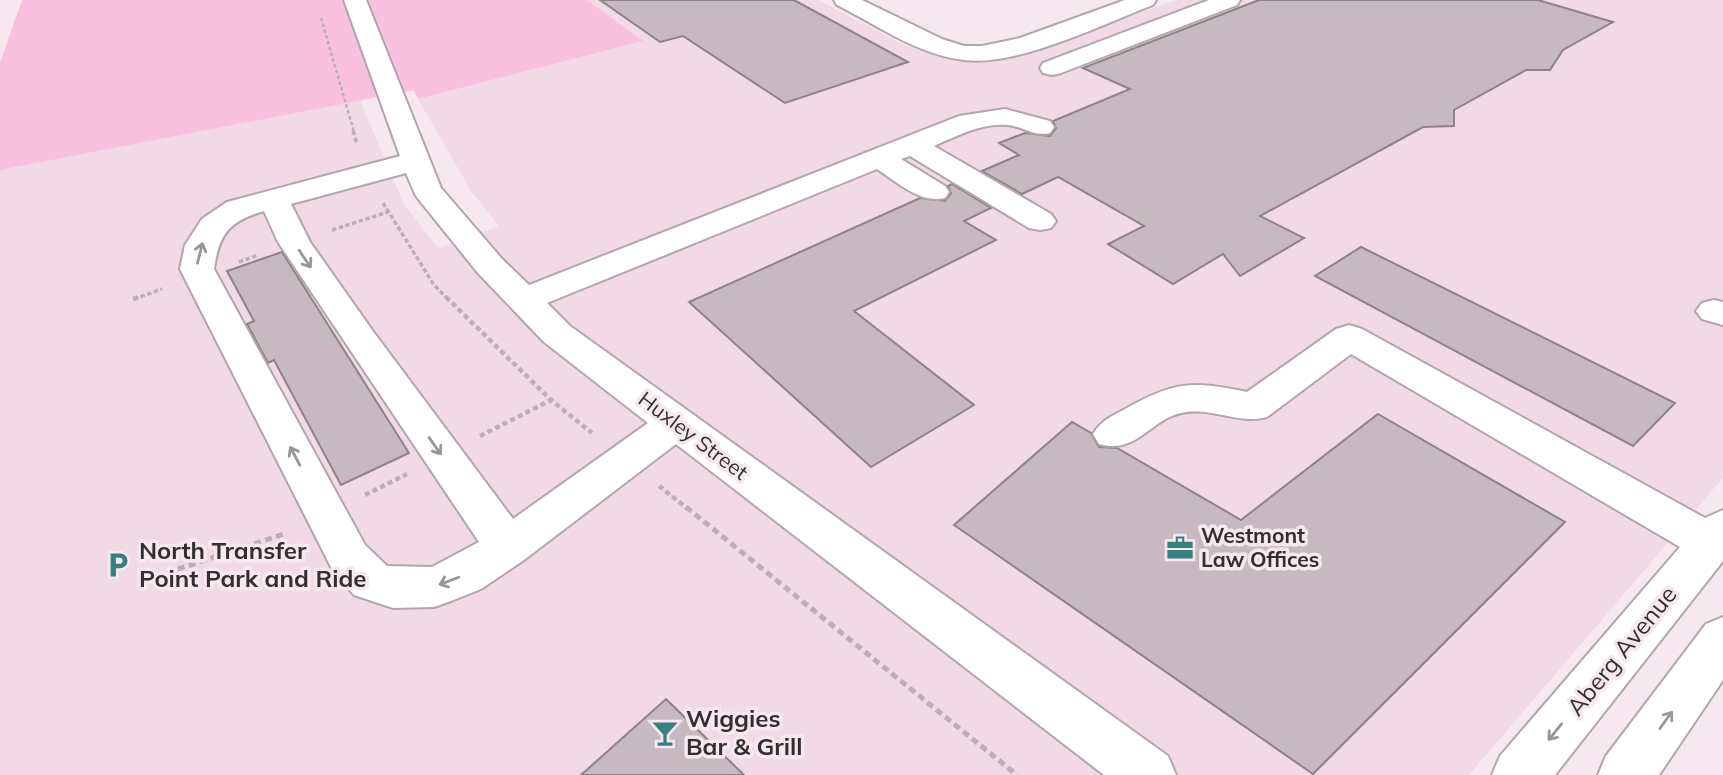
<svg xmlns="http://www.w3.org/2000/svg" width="1723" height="775" viewBox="0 0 1723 775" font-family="Mulish,sans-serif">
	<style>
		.built { fill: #f1dae5 }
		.green { fill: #f9c1dd }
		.building { fill: #c8b9c0; stroke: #8e8187; stroke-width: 2 }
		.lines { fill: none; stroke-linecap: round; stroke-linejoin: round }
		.minor-casing { stroke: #b3a5ac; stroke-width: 4 }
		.path-far3 { stroke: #bbafb4; stroke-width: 2.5; stroke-dasharray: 3.5 2.5; stroke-linecap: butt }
		.path-far2 { stroke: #bbafb4; stroke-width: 3.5; stroke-dasharray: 4.5 2.5; stroke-linecap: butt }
		.path-far1 { stroke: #bbafb4; stroke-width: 4.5; stroke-dasharray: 5 3.5; stroke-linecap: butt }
		.path { stroke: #bbafb4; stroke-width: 5; stroke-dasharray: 7 4.5; stroke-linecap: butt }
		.minor { fill: #fff; fill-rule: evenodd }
		.oneway { stroke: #999698 }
		.labels { text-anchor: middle; stroke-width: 7; stroke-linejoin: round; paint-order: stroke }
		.street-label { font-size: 21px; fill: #332e30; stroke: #f7e8ef }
		.poi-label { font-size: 21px; font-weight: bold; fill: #332e30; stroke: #f7e8ef; text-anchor: start }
		.near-poi-label { font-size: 24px; font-weight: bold; fill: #332e30; stroke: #f7e8ef; text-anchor: start }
		.near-street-label { font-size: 24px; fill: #332e30; stroke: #f7e8ef }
	</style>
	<rect width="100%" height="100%" fill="#f7e8ef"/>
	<polygon class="built" points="587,0 818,0 906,46 945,58 982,61 1014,57 1177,0 1723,0 1723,478 1469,775 0,775 0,170 360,100 404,204 438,248 499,226 471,191 418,99 642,41"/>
	<polygon class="green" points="22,0 587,0 643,41 418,99 414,90 0,170 0,63"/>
	<g class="building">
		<polygon points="600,0 794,0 908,62 785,103 683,36 660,42"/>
		<polygon points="1259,0 1538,0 1613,22 1563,50 1550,70 1526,70 1454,110 1454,126 1423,127 1260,216 1304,238 1240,276 1223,254 1173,284 1108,244 1144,226 1058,177 1022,194 982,171 1019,155 999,143 1025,133 1050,136 1056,128 1053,121 1130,89 1083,68"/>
		<polygon points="952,184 991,208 964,221 996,240 854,311 974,405 871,467 689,302 920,198 945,201 951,193 948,186"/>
		<polygon points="1361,247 1675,403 1633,446 1315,276"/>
		<polygon points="282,252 409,453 341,485 274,360 268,363 247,324 254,321 227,271"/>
		<polygon points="1378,414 1565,522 1313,774 954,525 1072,422 1091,433 1099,447 1117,448 1241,520"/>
		<polygon points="666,699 744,775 581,775"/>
	</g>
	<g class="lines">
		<defs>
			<g id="minor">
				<path d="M344 0H366L441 188 502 259 529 285 959 116 1005 109 1050 121 1054 127 1050 133C1033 137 1023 126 1007 125 981 123 957 136 934 146L1051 214 1056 221 1051 228 1040 230 1029 228 910 156 901 159 945 186 949 192 945 198C920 204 897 182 877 169L547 303 570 326 1168 756 1176 775H1104L676 444 524 560 481 589 451 601 434 607 393 608 354 595 333 571 180 269 185 245 202 219 227 202 400 156ZM406 173 416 196 478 273 544 342 648 423 513 519 372 330 310 242 291 204ZM264 211 278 242 479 542 432 567 387 566 365 545 214 269C219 234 229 221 264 211Z"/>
				<path d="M834 0H862L942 39 964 46H982L1020 38 1125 0H1156L1153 5C1103 24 1017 67 964 60 918 55 877 25 837 5Z"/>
				<polygon points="1209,0 1240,0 1237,5 1061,73 1052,75 1043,73 1040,68 1043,63"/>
				<polygon points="1714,300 1723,302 1723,325 1702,319 1696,311 1702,303"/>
				<path d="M1349 325 1362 329 1705 518 1723 510V561L1555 775H1492L1500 756 1680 547 1351 354 1267 417C1239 425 1211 406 1181 413 1150 420 1136 455 1099 444L1093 434C1101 420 1113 416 1127 408 1176 381 1192 381 1247 392L1336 329Z"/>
				<polygon points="1723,617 1723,680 1659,775 1598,775 1606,756 1706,624"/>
			</g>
		</defs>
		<use href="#minor" class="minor-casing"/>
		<polyline class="path-far3" points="321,18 354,132"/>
		<g class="path-far2">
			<polyline points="353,131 357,144"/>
			<polyline points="383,203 434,285 448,299"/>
			<polyline points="332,230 388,212"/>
			<polyline points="239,262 258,255"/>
			<polyline points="134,299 162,289"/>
		</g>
		<g class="path-far1">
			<polyline points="446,297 551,400 592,433"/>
			<polyline points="133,299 139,297"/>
			<polyline points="480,436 551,400"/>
			<polyline points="659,486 688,509"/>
			<polyline points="365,495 407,474"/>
		</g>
		<g class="path">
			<polyline points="686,507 1017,775"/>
			<polyline points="145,580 287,533"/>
		</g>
		<use href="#minor" class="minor"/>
	</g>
	<defs><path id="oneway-shaft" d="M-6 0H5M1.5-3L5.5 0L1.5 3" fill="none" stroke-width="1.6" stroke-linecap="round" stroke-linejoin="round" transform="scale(1.75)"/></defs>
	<g class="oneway">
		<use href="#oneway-shaft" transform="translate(200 253) rotate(-76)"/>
		<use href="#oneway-shaft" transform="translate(305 259) rotate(56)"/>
		<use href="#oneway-shaft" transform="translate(435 446) rotate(55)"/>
		<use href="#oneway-shaft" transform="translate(295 456) rotate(-118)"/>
		<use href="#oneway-shaft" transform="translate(449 581) rotate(159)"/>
		<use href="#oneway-shaft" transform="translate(1666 720) rotate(-54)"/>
		<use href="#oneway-shaft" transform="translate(1555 732) rotate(129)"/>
	</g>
	<defs>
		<symbol id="office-bare" viewBox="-9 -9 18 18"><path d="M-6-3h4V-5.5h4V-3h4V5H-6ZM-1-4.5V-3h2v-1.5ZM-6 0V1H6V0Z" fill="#378082" stroke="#f7e8ef" stroke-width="2.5" paint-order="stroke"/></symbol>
		<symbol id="parking-bare" viewBox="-9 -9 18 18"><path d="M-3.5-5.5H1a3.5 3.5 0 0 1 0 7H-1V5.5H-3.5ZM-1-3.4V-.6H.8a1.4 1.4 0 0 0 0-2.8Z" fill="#378082" stroke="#f7e8ef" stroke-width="2.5" paint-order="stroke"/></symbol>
		<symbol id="bar-bare" viewBox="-9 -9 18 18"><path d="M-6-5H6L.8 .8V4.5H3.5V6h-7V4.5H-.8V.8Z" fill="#378082" stroke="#f7e8ef" stroke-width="2.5" paint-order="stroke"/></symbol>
	</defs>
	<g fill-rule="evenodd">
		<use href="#office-bare" x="1161" y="529" width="38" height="38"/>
		<use href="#parking-bare" x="99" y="546" width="38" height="38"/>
		<use href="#bar-bare" x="646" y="714" width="38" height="38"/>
	</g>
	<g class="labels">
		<g class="street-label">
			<text transform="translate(693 436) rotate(37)" y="7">Huxley Street</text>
		</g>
		<g class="poi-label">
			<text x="1201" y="543">Westmont<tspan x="1201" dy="24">Law Offices</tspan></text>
		</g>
		<g class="near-poi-label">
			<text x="139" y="559">North Transfer<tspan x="139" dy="28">Point Park and Ride</tspan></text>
			<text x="686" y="727">Wiggies<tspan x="686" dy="28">Bar &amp; Grill</tspan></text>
		</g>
		<g class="near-street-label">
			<text transform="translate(1622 651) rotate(-51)" y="8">Aberg Avenue</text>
		</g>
	</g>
</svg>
